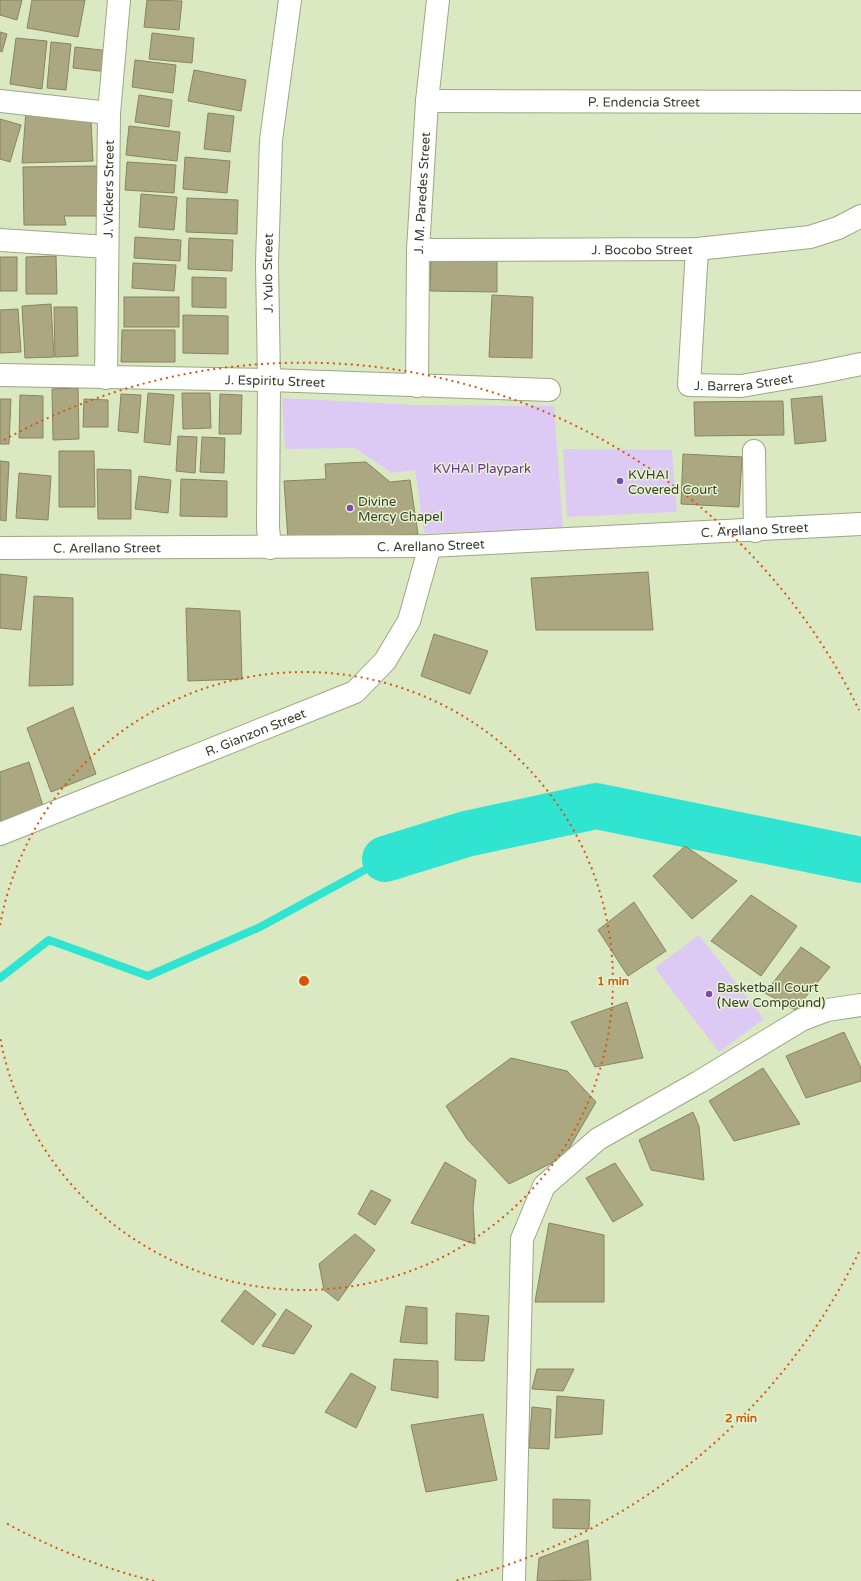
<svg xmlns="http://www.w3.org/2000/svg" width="861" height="1581" viewBox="0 0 861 1581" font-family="'Varela Round',sans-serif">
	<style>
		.green { fill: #dccaf5 }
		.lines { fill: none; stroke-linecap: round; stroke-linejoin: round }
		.stream { stroke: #2fe5d2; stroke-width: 8 }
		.river { stroke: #2fe5d2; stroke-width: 46 }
		.building { fill: #aba881; stroke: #88845f }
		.minor-casing { stroke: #9ba883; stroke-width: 24 }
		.minor { stroke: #fff; stroke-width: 22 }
		.ring { fill: none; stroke: #d6560f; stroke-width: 2; stroke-dasharray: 2 4 }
		.poi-dot { fill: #8146bc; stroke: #e8f6cf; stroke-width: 1.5 }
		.labels { text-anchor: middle; stroke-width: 3; stroke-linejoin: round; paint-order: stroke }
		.street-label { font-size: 13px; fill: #383e2e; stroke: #e8f6cf }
		.park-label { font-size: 13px; fill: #68309d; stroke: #e8f6cf }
		.poi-label { font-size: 13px; fill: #383e2e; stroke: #e8f6cf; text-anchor: start }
		.centre { fill: #d6560f; stroke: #e8f6cf; stroke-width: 2 }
		.ring-label { font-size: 12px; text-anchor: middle; font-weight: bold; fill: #d6560f; stroke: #e8f6cf; stroke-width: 3; stroke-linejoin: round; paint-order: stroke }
	</style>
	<rect width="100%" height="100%" fill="#dbe9c2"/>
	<g class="green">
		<polygon points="282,398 415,405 554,406 563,529 424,533 415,470 392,473 355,448 285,449"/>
		<polygon points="563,449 672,450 677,512 567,517"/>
		<polygon points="699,935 764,1019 719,1052 655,968"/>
	</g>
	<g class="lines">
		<polyline class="stream" points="0,978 49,940 148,976 260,927 385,859"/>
		<polyline class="river" points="385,859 466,834 596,806 861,860"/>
	</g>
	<g class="building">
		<polygon points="0,0 22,0 17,20 0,15"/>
		<polygon points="32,0 85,0 78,37 27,28"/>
		<polygon points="147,0 182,1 179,30 144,27"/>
		<polygon points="0,32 7,34 2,52 0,51"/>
		<polygon points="152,33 194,38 192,63 149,59"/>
		<polygon points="16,38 47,41 42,89 10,84"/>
		<polygon points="51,42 71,44 66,90 47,88"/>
		<polygon points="75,47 110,51 108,72 73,68"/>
		<polygon points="135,60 176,65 173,93 132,87"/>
		<polygon points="194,70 246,80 241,111 188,101"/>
		<polygon points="139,95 172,100 169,127 135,122"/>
		<polygon points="26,111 91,121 93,161 22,163"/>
		<polygon points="208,113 234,116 230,152 204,149"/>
		<polygon points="0,119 21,125 10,162 0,159"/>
		<polygon points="129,126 180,132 177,161 126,155"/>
		<polygon points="185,157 230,161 227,193 183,189"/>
		<polygon points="127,162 176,165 174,193 125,190"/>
		<polygon points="97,166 97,216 64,216 66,225 24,225 23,167"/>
		<polygon points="141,194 177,197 174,230 139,227"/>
		<polygon points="187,198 238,200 237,234 186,232"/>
		<polygon points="135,237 181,240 180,261 134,258"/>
		<polygon points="189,238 233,240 232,271 188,269"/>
		<polygon points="431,255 497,256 497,292 430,291"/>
		<polygon points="56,256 57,294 26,294 26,257"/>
		<rect x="0" y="257" width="17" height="34"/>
		<polygon points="133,263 176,265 174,291 132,288"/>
		<polygon points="192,277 226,278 226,308 192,307"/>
		<polygon points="492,295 533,297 532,358 489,357"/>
		<rect x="124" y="297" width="55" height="30"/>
		<polygon points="51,304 54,357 25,358 22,306"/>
		<polygon points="54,307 77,307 78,356 55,357"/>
		<polygon points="18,309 21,352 0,353 0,310"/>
		<polygon points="183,315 228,316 228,354 183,353"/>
		<polygon points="122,330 175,330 175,362 121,362"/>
		<polygon points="78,388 79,439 53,440 52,389"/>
		<polygon points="148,393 174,395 170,445 144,442"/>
		<polygon points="182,393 210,393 211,428 183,429"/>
		<polygon points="121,394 141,395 138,433 118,431"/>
		<polygon points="220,394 242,395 241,434 219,434"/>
		<polygon points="20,395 43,396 43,438 19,438"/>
		<polygon points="822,396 826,441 795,444 791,399"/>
		<polygon points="0,399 11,399 9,444 0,444"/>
		<polygon points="84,399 108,400 108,427 83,427"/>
		<polygon points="783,401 784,435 695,436 694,402"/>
		<polygon points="178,436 197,437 195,473 176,471"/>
		<polygon points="202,437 225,438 224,473 200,472"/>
		<polygon points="59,451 94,451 95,507 59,507"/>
		<polygon points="683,454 742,457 739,507 681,504"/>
		<polygon points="0,461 9,462 6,521 0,520"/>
		<polygon points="366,462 390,482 410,480 418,534 288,540 284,481 326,479 325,464"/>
		<polygon points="97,469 131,470 131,519 98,519"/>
		<polygon points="19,473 51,476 48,520 16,518"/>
		<polygon points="139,476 171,480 168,513 135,509"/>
		<polygon points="181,479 227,481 227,517 180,516"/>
		<polygon points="648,572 653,630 536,630 531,578"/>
		<polygon points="0,574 27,577 21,630 0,628"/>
		<polygon points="34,596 73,598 73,685 29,686"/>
		<polygon points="186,608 240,611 242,679 188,681"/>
		<polygon points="434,634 488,651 470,694 421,676"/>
		<polygon points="73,707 96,774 51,792 27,728"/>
		<polygon points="29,762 44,809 0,824 0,772"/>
		<polygon points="685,846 737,881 692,919 653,876"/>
		<polygon points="751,895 797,926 761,976 711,941"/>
		<polygon points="634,902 666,951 628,976 598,930"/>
		<polygon points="801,947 830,967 795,1010 765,993"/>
		<polygon points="627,1002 643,1058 595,1067 571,1022"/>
		<polygon points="844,1032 861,1068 861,1081 806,1098 786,1056"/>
		<polygon points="511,1058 567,1071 596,1102 564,1157 509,1184 467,1139 446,1106"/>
		<polygon points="763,1068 800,1124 734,1141 709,1101"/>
		<polygon points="693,1112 699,1126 704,1180 651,1170 639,1140"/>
		<polygon points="445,1162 476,1180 473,1207 475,1244 411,1223"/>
		<polygon points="615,1163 643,1205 613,1222 586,1178"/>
		<polygon points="371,1190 391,1200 375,1225 358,1214"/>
		<polygon points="549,1223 604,1235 604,1302 535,1302"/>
		<polygon points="355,1234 375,1250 338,1301 324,1290 319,1264"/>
		<polygon points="245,1290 276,1314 253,1345 221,1321"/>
		<polygon points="406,1306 427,1308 427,1344 400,1342"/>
		<polygon points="286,1309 312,1326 294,1354 262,1346"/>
		<polygon points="456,1313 489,1316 484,1361 455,1360"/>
		<polygon points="394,1359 438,1361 438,1398 391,1390"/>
		<polygon points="537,1369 574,1369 563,1391 532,1389"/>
		<polygon points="351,1373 376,1387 356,1428 325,1412"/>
		<polygon points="557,1396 604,1400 602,1434 555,1438"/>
		<polygon points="532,1407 551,1409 549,1449 529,1448"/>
		<polygon points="483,1414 497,1480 426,1492 411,1425"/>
		<polygon points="553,1499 590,1500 589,1529 553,1528"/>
		<polygon points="588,1540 591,1580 537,1581 539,1558"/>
	</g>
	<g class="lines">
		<defs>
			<g id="minor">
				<polyline points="0,101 109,113"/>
				<path id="s1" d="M427 101 861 102"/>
				<polyline points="0,240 107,247"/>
				<path id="s2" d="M697 249 689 385 741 386 817 373 861 364"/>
				<path id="s3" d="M418 250 697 249 810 237 838 228 861 216"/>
				<path id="s4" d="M0 375 269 380 549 390"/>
				<path id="s5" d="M106 378 109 113 119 0"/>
				<path id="s6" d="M417 386 418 250 427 101 438 0"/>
				<polyline points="754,451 755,531"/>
				<path id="s7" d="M0 548 430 546 861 524"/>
				<path id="s8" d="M270 548 268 527 269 380 267 263 271 140 290 0"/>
				<path id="s9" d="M0 834 355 692 385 661 409 621 430 546"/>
				<polyline points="514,1581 522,1239 544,1186 598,1139 699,1082 801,1020 827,1010 861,1005"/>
			</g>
		</defs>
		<use href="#minor" class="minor-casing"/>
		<use href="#minor" class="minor"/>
	</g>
	<g class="ring">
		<path d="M0 925A309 309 0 1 1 0 1037"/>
		<path d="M859 1252A618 618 0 0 1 454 1581M154 1581A618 618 0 0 1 4 1522M4 440A618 618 0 0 1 859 710"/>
	</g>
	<g class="poi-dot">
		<circle cx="620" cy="481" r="4"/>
		<circle cx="350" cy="508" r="4"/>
		<circle cx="709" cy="994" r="4"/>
	</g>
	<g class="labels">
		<g class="street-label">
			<text dy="5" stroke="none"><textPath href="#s1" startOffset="217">P. Endencia Street</textPath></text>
			<text dy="5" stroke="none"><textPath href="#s5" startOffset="189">J. Vickers Street</textPath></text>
			<text dy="5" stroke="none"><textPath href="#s6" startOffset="193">J. M. Paredes Street</textPath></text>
			<text dy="5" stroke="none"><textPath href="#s3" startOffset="224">J. Bocobo Street</textPath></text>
			<text dy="5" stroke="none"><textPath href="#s8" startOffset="275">J. Yulo Street</textPath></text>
			<text dy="5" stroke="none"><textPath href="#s2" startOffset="191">J. Barrera Street</textPath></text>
			<text dy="5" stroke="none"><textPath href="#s4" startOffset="275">J. Espiritu Street</textPath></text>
			<text dy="5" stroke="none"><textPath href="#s7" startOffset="755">C. Arellano Street</textPath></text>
			<text dy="5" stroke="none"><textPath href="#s7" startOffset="431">C. Arellano Street</textPath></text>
			<text dy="5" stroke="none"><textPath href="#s7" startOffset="107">C. Arellano Street</textPath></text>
			<text dy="5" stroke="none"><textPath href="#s9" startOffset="275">R. Gianzon Street</textPath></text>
		</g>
		<g class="park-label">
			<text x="482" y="473">KVHAI Playpark</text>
		</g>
		<g class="poi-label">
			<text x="628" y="479">KVHAI<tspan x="628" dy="15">Covered Court</tspan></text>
			<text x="358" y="506">Divine<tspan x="358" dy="15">Mercy Chapel</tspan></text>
			<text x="717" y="992">Basketball Court<tspan x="717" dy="15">(New Compound)</tspan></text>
		</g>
	</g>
	<circle cx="304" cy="981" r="6" class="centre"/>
	<g class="ring-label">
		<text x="613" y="985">1 min</text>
		<text x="741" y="1422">2 min</text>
	</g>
</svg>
